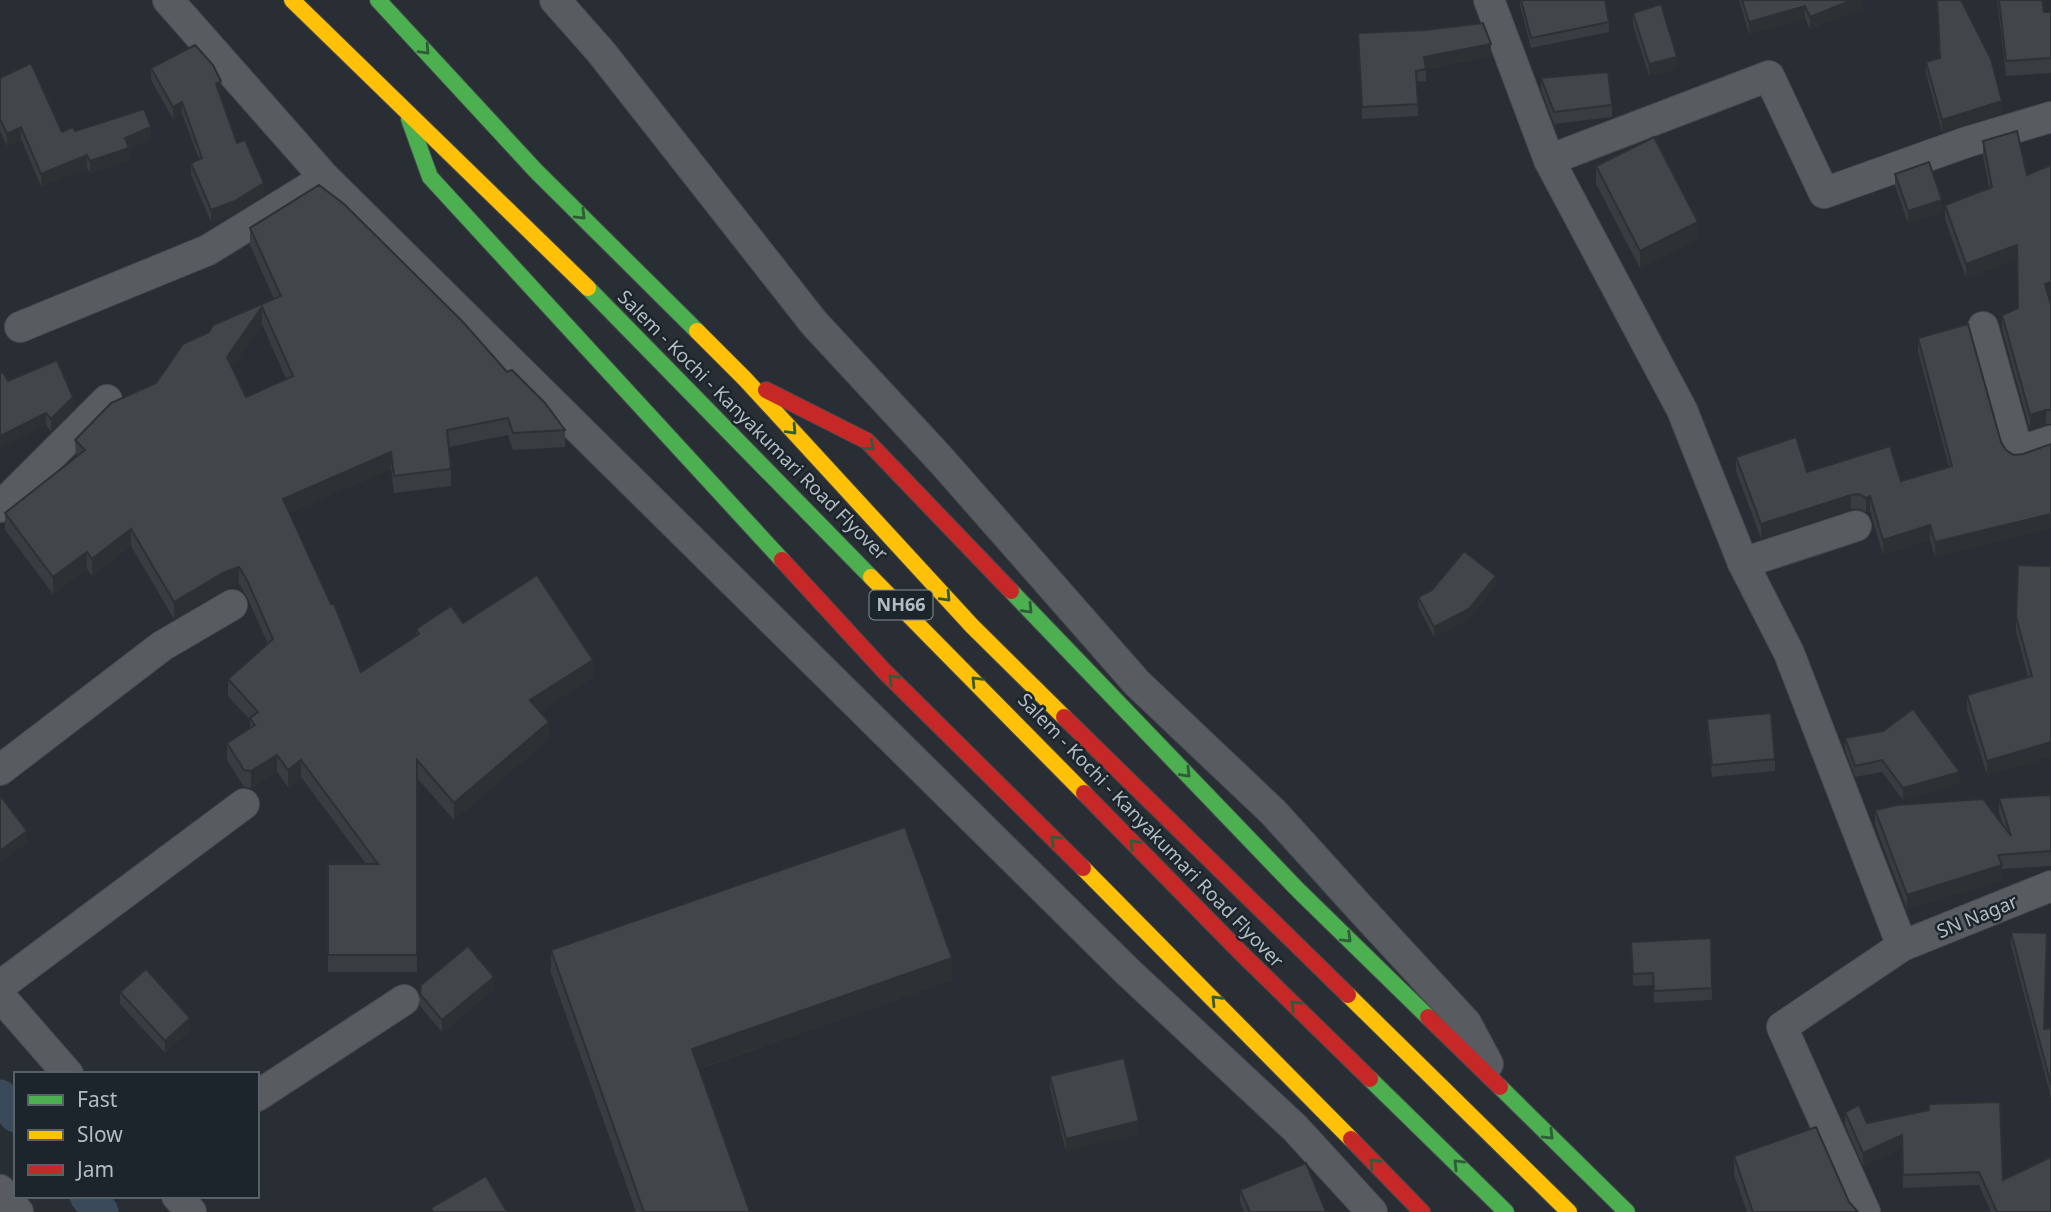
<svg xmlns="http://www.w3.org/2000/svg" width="2051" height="1212" viewBox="0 0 2051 1212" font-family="'Noto Sans',sans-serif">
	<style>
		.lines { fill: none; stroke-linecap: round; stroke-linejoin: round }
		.canal { stroke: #3a4a5a; stroke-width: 35 }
		.street-casing { stroke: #464a4e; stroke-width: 32 }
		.fast-casing { stroke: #464a4e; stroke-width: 18 }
		.slow-casing { stroke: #464a4e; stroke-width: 18 }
		.jam-casing { stroke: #464a4e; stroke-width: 18 }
		.street { stroke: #585c61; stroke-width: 30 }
		.fast { stroke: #4caf50; stroke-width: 16 }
		.slow { stroke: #ffc107; stroke-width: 16 }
		.jam { stroke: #c62828; stroke-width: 16 }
		.wall { fill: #393c40; fill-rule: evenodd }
		.shaded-wall { fill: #2e3134 }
		.building { fill: #42464b; stroke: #2e3134; stroke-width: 2; fill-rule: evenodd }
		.oneway { stroke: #305c3a }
		.labels { text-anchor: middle; stroke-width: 5; stroke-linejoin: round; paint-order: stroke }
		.shield { fill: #1d252c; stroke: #868e96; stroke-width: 2 }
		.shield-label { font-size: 18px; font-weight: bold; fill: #b3bbc3 }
		.street-label { font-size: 19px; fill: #b3bbc3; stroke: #1d252c }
	</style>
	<rect width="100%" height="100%" fill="#282e33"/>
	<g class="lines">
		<g class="canal">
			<polyline points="0,1097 16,1115"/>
			<polyline points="87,1196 101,1212"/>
		</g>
		<defs>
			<g id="street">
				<polyline points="168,0 325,178 1127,971 1295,1128 1372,1212"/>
				<polyline points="555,0 601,52 814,323 941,460 1137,683 1274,813 1359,907 1466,1023 1488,1064"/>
				<polyline points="1489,0 1549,160 1682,410 1743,563 1789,653 1902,946"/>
				<polyline points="1549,160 1769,76 1824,193 1967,142 2051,117"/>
				<polyline points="20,327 208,250 325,178"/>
				<polyline points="1983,327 2018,452 2051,441"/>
				<polyline points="0,507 107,400"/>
				<polyline points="1743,563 1856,526"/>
				<polyline points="0,770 162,646 232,605"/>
				<polyline points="0,986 244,804"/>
				<polyline points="0,996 68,1074"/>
				<polyline points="257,1096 404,1000"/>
				<polyline points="0,1190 18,1212"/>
				<polyline points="177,1196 191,1212"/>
				<polyline points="1865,1212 1782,1027 1902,946 2051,886"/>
			</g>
			<g id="fast">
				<polyline points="378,0 536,171 697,331"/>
				<polyline points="409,119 430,177 782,560"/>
				<polyline points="588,288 871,577"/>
				<polyline points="1011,591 1298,890 1428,1017"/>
				<polyline points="1370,1079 1506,1212"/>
				<polyline points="1500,1087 1627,1212"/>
			</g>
			<g id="slow">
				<polyline points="292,0 588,288"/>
				<polyline points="697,331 745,379 972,626 1064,717"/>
				<polyline points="871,577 1084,793"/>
				<polyline points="1083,868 1351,1139"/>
				<polyline points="1348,995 1569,1212"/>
			</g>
			<g id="jam">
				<polyline points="766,390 867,441 1011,591"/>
				<polyline points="782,560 885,672 1083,868"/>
				<polyline points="1064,717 1348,995"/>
				<polyline points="1084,793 1240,952 1370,1079"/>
				<polyline points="1428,1017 1500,1087"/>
				<polyline points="1351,1139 1422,1212"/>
			</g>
		</defs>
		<use href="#street" class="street-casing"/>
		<use href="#fast" class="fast-casing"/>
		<use href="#slow" class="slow-casing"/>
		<use href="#jam" class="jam-casing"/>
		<use href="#street" class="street"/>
		<use href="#fast" class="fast"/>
		<use href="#slow" class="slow"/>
		<use href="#jam" class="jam"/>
	</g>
	<g class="wall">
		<polygon points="1520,0 1605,0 1609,22 1609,32 1531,48 1520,6"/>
		<polygon points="1739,0 1862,0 1862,8 1810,29 1805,18 1749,34"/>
		<polygon points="1936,0 1961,0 2002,113 1942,132 1926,74 1926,62 1939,58"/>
		<polygon points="1997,0 2042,0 2044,12 2051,12 2051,73 2006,76"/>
		<polygon points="1633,13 1677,69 1649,76 1633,25"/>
		<polygon points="1358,33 1491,56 1426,69 1426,81 1417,82 1418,116 1362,119"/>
		<polygon points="151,68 221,93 219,94 237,143 264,195 235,213 211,222 191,175 191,163 199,159 182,114 173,119 151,80"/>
		<polygon points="0,78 62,132 75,131 151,139 129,149 129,160 90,173 87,167 41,186 21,139 7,146 0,131"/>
		<polygon points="1541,78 1612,105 1612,117 1554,124 1541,90"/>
		<polygon points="1983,141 2027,175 2051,165 2051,296 2048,297 2051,305 2051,424 2046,424 2030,430 2002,329 2002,315 2018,308 2017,259 1966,278 1945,219 1945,205 1989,188 1983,156"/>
		<polygon points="1596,166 1698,239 1640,268 1596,184"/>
		<polygon points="1895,174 1942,212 1908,223 1895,186"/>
		<path d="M250 228 507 372 565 430V447L513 450 508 435 449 447 451 469V486L394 493 391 469 289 513 361 672 416 636V629L463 623 593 677 540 711 549 739 454 820 417 778V972H328V864H366L301 777 288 787 277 772 251 788 244 787 227 760V743L250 729V720L228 696V679L268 644 247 597 239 584 223 590 174 619 131 546 92 576 87 569 53 594 5 530V513L76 457 75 440 156 383 209 332 274 299 250 245ZM262 324 286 379 246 397 232 367Z"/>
		<polygon points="1918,338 2001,442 2006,450 2014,455 2023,454 2051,444 2051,528 1935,557 1930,540 1883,554 1870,511 1866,512 1859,509 1851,509 1761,539 1736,471 1736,457 1807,472 1901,481 1949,467 1918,352"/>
		<polygon points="8,381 73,409 51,431"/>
		<polygon points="2051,566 2051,756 1987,775 1967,710 1967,695 2028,677 2016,631 2016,617"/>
		<polygon points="1496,585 1469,619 1434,637 1418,606 1418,597"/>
		<polygon points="1707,719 1775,759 1775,771 1712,777 1707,731"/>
		<polygon points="1845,738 1960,783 1903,800 1882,772 1855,777 1845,749"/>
		<polygon points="2051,795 2051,866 2002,869 2002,880 1907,909 1875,825 1875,810 2003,826 1999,813 1999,798"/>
		<polygon points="2011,932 2045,1029 2051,1028 2051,1098 2011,945"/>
		<polygon points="1711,938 1712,1000 1654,1003 1653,985 1633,986 1631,942"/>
		<polygon points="551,950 952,980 699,1069 750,1212 636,1212 551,973"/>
		<polygon points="494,989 442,1032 420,1006 420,994"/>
		<polygon points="120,992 190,1030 165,1053 120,1004"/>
		<polygon points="1050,1076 1139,1133 1066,1151 1050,1088"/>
		<polygon points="1845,1112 1867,1123 2003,1180 2051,1212 1991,1212 1979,1185 1903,1188 1902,1148 1863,1166 1845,1125"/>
		<polygon points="1734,1156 1849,1202 1858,1212 1747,1212 1734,1174"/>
		<polygon points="1240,1190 1326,1212 1244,1212 1240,1202"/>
	</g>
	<g class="shaded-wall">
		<polygon points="1852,0 1862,0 1862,8 1810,29 1810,17"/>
		<polygon points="1805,6 1805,18 1749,34 1749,22"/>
		<polygon points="1491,44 1491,56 1424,69 1424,57"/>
		<polygon points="1677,57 1677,69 1649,76 1649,64"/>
		<polygon points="221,81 221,93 216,96 216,84"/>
		<polygon points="2002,101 2002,113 1942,132 1942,120"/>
		<polygon points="182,102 182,114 173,119 173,107"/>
		<polygon points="21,127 21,139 7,146 7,134"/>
		<polygon points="151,127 151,139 129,149 129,160 90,173 90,161 125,138"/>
		<polygon points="87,155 87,167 41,186 41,174"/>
		<polygon points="264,183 264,195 235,213 211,222 211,210"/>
		<polygon points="1942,200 1942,212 1908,223 1908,211"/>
		<polygon points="1698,222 1698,239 1640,268 1640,251"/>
		<polygon points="2017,245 2017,259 1966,278 1966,264"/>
		<polygon points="2051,282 2051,296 2045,298 2045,284"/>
		<polygon points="262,307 262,324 227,374 227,357"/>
		<polygon points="73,397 73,409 51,431 51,419"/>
		<polygon points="2046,410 2046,424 2030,430 2030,415"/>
		<polygon points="46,413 46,425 0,448 0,436"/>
		<polygon points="391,452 391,469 283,516 283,499"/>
		<polygon points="1851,495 1851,509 1761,539 1761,524"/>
		<polygon points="1870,496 1870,511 1866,512 1866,498"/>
		<polygon points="2051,514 2051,528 1935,557 1935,542"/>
		<polygon points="1930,525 1930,540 1883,554 1883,540"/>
		<polygon points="131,529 131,546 92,576 92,559"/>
		<polygon points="87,552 87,569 53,594 53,577"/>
		<polygon points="239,567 239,584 223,590 174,619 174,602 223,573"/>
		<polygon points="1496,576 1496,585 1469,619 1434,637 1434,627"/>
		<polygon points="593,660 593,677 530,718 530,700"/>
		<polygon points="549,722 549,739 454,820 454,803"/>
		<polygon points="2051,742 2051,756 1987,775 1987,761"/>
		<polygon points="277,755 277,772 251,788 251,771"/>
		<polygon points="301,760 301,777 288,787 288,770"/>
		<polygon points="1960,772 1960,783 1903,800 1903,788"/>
		<polygon points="27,831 27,843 0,863 0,851"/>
		<polygon points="2002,865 2002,880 1907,909 1907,895"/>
		<polygon points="952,958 952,980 692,1071 692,1049"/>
		<polygon points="494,977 494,989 442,1032 442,1020"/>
		<polygon points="190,1018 190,1030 165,1053 165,1041"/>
		<polygon points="1139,1121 1139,1133 1066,1151 1066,1139"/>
		<polygon points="1902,1135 1902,1148 1863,1166 1863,1153"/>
	</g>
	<g class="building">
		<polygon points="1521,0 1605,0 1609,22 1531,38"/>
		<polygon points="1742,0 1852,0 1810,17 1805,6 1749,22"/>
		<polygon points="1937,0 1961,0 1991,59 2002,101 1942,120 1926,62 1940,58"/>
		<polygon points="1999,0 2042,0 2044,12 2051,12 2051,58 2006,61"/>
		<polygon points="1661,4 1677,57 1649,64 1633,13"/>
		<polygon points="1483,23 1491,44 1424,57 1426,69 1416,71 1418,104 1362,107 1358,33 1425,30"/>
		<polygon points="195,45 213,65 221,81 216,84 237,143 245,140 264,183 235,201 211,210 191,163 202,158 182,102 173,107 151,68"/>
		<polygon points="31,63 62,132 73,127 75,131 144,109 151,127 125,138 129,148 90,161 87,155 41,174 21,127 7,134 0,119 0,78"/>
		<polygon points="1608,72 1612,105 1554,112 1541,78"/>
		<polygon points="2017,131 2027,175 2051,165 2051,282 2045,284 2051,305 2051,410 2046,410 2030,415 2002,315 2018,308 2017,245 1966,264 1945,205 1992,187 1983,141"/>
		<polygon points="1654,137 1698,222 1640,251 1596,166"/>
		<polygon points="1929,162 1942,200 1908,211 1895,174"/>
		<path d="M319 185 344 204 463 322 507 372 512 370 545 403 565 430 513 433 508 418 447 430 451 469 394 476 391 452 283 499 331 604H334L361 672 419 634 416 629 451 606 463 623 537 575 593 660 530 700 549 722 454 803 417 760V955H328V864H378L301 760 288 770 277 755 251 771 244 770 227 743 255 725 250 718 258 712 228 679 273 639 247 580 239 567 223 573 174 602 131 529 92 559 87 552 53 577 5 513 85 450 75 440 111 403 156 383 183 344 209 332 213 325 281 296 250 228ZM262 307 293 376 246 397 227 357Z"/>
		<polygon points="1968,324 2001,442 2006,450 2014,455 2023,454 2051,444 2051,514 1935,542 1930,525 1883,540 1870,496 1866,498 1859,494 1851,495 1761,524 1736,457 1796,437 1807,472 1890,446 1901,481 1952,466 1918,338"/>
		<polygon points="57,360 73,397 51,419 46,413 0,436 0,374 3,372 8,381"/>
		<polygon points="1464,551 1496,576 1469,609 1434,627 1418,597 1432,590"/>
		<polygon points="2018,565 2051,566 2051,742 1987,761 1967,695 2032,676 2016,617"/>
		<polygon points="1913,709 1960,772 1903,788 1882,760 1855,766 1845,738 1883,731"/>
		<polygon points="1771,713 1775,759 1712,765 1707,719"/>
		<polygon points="0,795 27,831 0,851"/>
		<polygon points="2051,795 2051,851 1998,855 2002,865 1907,895 1875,810 1897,805 1983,799 2011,836 1999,798"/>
		<polygon points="905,827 952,958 692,1049 750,1212 644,1212 551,950"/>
		<polygon points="2011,932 2047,933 2044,1029 2051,1028 2051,1085"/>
		<polygon points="1711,938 1712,988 1654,991 1653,973 1633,974 1631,942"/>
		<polygon points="468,946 494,977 442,1020 420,994 421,985"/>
		<polygon points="146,969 190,1018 165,1041 120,992"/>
		<polygon points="1124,1058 1139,1121 1066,1139 1050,1076"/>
		<polygon points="2000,1102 2003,1180 2051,1157 2051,1212 1997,1212 1979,1172 1903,1175 1902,1135 1863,1153 1845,1112 1859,1105 1867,1123 1929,1110 1929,1104"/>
		<polygon points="1816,1127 1849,1202 1858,1212 1753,1212 1734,1156"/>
		<polygon points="1306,1163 1326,1212 1250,1212 1240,1190"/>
		<polygon points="486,1176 507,1212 433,1212 431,1208"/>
	</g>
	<defs><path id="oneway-chevron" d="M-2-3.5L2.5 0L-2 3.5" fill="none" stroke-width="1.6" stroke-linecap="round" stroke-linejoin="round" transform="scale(1.75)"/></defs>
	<g class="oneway">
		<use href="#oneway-chevron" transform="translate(425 50) rotate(47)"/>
		<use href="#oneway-chevron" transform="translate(581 215) rotate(45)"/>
		<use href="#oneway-chevron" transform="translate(792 430) rotate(47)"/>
		<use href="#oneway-chevron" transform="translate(870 446) rotate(40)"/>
		<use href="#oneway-chevron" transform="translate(946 597) rotate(47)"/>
		<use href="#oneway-chevron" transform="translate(1028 609) rotate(46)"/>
		<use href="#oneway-chevron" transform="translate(893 679) rotate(-135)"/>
		<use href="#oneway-chevron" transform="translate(976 681) rotate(-134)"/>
		<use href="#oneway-chevron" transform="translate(1186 773) rotate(46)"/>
		<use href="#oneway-chevron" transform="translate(1055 840) rotate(-135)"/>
		<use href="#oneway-chevron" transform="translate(1134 844) rotate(-134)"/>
		<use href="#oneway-chevron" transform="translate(1347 938) rotate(44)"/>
		<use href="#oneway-chevron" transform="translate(1216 1000) rotate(-134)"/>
		<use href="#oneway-chevron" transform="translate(1295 1005) rotate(-136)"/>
		<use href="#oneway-chevron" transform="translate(1549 1135) rotate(45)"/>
		<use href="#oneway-chevron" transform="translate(1374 1163) rotate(-134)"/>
		<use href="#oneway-chevron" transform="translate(1458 1164) rotate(-135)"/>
	</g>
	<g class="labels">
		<rect class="shield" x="869.5" y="590.5" width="63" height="29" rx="5"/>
		<g class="shield-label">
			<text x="901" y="611">NH66</text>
		</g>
		<g class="street-label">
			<text transform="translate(753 425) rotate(45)" y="7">Salem - Kochi - Kanyakumari Road Flyover</text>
			<text transform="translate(1151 830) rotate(46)" y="7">Salem - Kochi - Kanyakumari Road Flyover</text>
			<text transform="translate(1977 916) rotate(-22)" y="7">SN Nagar</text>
		</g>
	</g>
	<rect x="14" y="1072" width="245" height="126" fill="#1d252c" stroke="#596168" stroke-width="2"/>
	<rect x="28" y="1095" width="35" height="10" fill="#4caf50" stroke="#596168" stroke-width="2"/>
	<text x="77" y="1107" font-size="21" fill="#b3bbc3">Fast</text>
	<rect x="28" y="1130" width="35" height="10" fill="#ffc107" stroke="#596168" stroke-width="2"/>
	<text x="77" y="1142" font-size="21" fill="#b3bbc3">Slow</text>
	<rect x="28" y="1165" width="35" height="10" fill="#c62828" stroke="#596168" stroke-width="2"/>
	<text x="77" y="1177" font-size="21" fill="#b3bbc3">Jam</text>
</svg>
